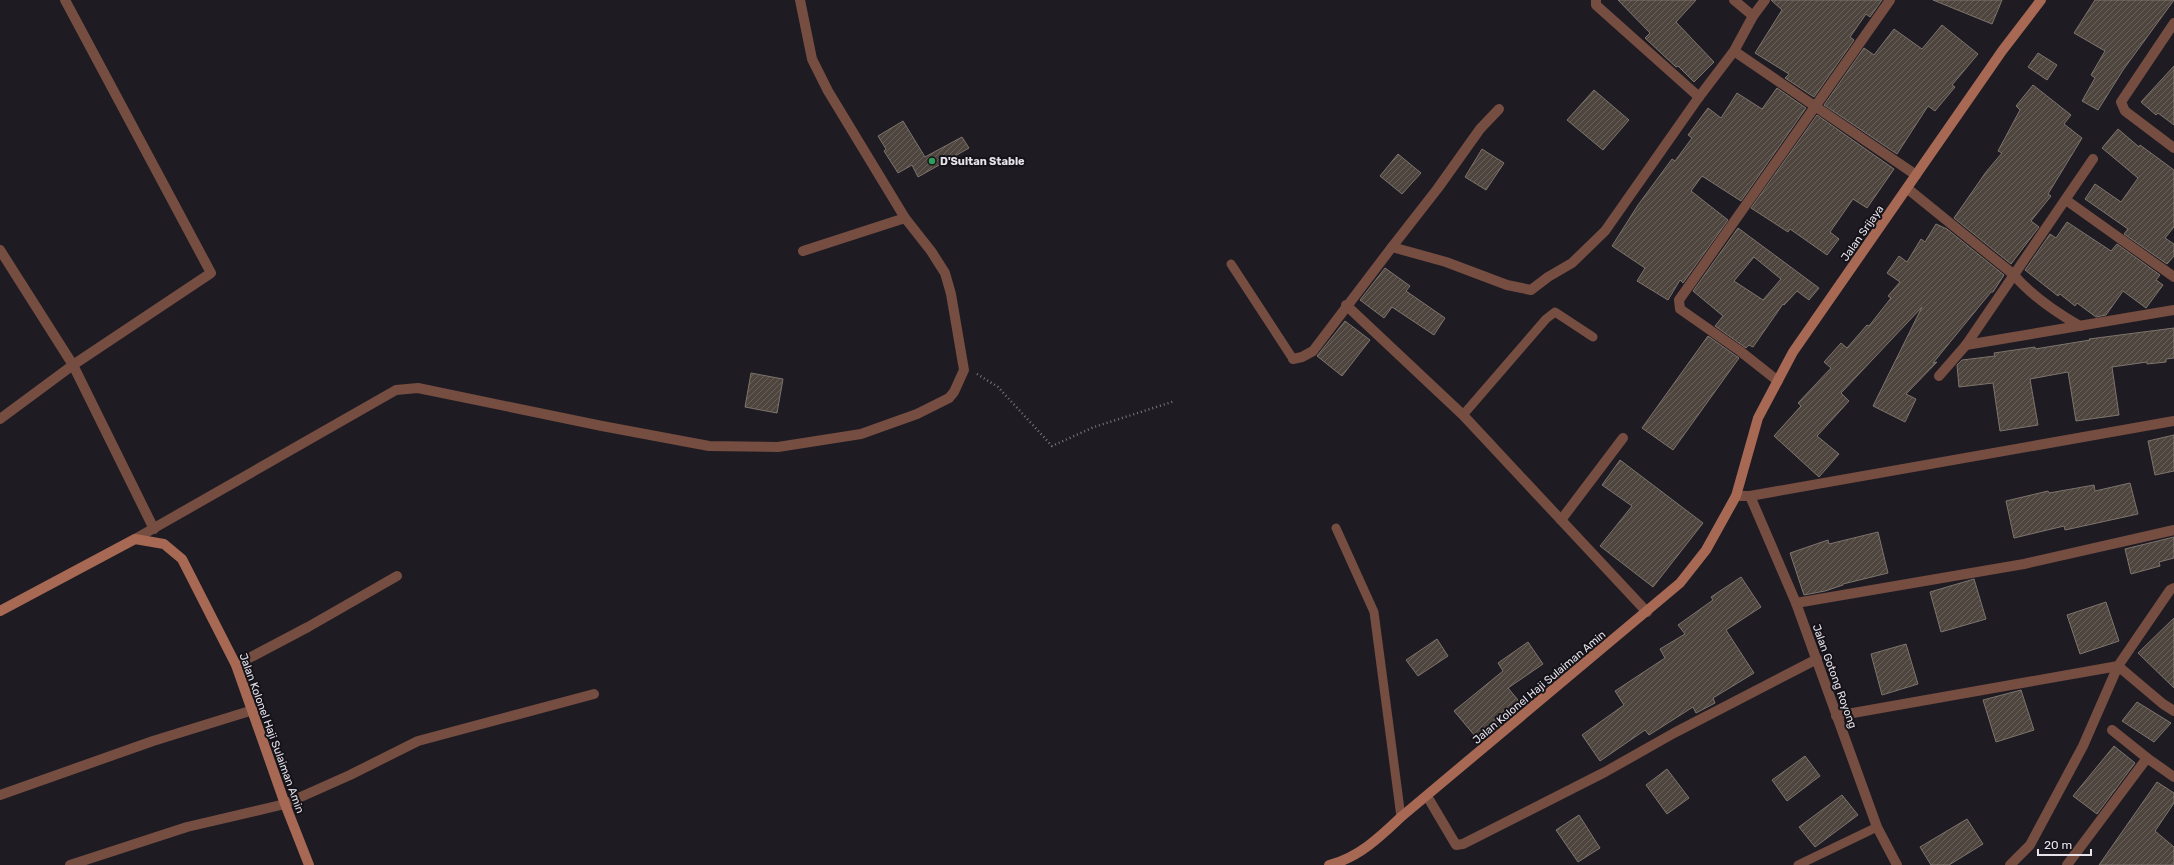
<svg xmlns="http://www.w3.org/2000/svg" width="2174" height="865" viewBox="0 0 2174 865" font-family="Rubik,sans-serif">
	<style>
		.building { fill: url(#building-hatch); stroke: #7d746c; fill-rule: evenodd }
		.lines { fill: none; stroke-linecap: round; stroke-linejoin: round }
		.path { stroke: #79777e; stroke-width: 2.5; stroke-dasharray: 1 3; stroke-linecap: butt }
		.lane { stroke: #754d41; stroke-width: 9 }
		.street { stroke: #754d41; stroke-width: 10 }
		.secondary { stroke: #a76854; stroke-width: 10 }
		.leisure-dot { fill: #2e9e5b; stroke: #15121a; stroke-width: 1.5 }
		.labels { text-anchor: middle; stroke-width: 4; stroke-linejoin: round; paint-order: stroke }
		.poi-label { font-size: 11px; font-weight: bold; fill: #e6e4ea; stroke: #15121a; text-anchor: start }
		.street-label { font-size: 11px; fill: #e6e4ea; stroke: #15121a }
	</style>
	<defs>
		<pattern id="building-hatch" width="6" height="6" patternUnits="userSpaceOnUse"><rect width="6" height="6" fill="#4e463e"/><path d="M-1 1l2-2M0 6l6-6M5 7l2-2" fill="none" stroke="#68615a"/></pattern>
	</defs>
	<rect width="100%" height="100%" fill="#1e1b23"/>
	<g class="building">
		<polygon points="1618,0 1696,0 1676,22 1714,62 1694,82 1678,66 1676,67 1645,38 1650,33"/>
		<polygon points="1771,0 1882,0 1870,17 1866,14 1850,37 1854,40 1814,97 1785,78 1789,74 1755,53 1782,10"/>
		<polygon points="1933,0 2002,0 1992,24"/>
		<polygon points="2095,0 2174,0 2123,70 2098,110 2082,101 2095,78 2091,75 2105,51 2074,33"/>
		<polygon points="1942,25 1978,54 1952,85 1955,87 1935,111 1928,106 1897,154 1824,105 1864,48 1874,55 1894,29 1922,49"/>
		<polygon points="2038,53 2057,65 2047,80 2028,67"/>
		<polygon points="2174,66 2174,125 2158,113 2156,115 2141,102"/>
		<polygon points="2033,85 2071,115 2064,124 2082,138 2048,194 2051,196 2031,221 2039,227 2011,264 1954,218 1986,172 2002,153 1998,151 2020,110 2016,106"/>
		<polygon points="1777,88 1806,108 1741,201 1702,176 1691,191 1728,220 1683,283 1680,280 1668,300 1637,281 1645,268 1612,246 1638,205 1672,159 1675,161 1692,138 1688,135 1708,108 1721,118 1737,93 1762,109"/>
		<polygon points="1594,90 1629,120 1603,150 1567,120"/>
		<polygon points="1817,115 1894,169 1867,208 1853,199 1830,232 1839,239 1827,255 1790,229 1788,232 1751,208"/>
		<polygon points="903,121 925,157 962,137 969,148 918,177 912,165 898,173 884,151 886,149 878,136"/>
		<polygon points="2118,129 2139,147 2140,145 2174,170 2174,227 2165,238 2174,244 2174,256 2167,264 2124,234 2128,229 2085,199 2095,184 2121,202 2138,178 2102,148"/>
		<polygon points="1482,149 1504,163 1486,190 1465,177"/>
		<polygon points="1398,154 1421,173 1402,194 1380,176"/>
		<polygon points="2067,222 2111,251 2117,244 2160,275 2156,280 2163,285 2146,308 2123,291 2106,315 2096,317 2077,303 2075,306 2060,294 2058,296 2025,270 2050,234 2056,238"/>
		<polygon points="1936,224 1947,229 2004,275 1993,292 1991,292 1933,363 1937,362 1906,394 1916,399 1905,422 1873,406 1922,307 1841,393 1849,401 1817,436 1839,454 1819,477 1774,436 1801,406 1798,403 1831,368 1824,362 1841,343 1847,348 1867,325 1869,326 1891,298 1888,296 1900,282 1887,273 1899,256 1907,262 1921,239 1925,242"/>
		<path d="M1738 228 1819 288 1809 300 1797 291 1784 305 1783 304 1753 347 1749 345 1746 348 1715 326 1723 316 1693 291ZM1754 257 1781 279 1763 300 1734 281Z"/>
		<polygon points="1385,268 1410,286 1406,291 1445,318 1434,335 1392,307 1384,318 1360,300"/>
		<polygon points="1345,321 1370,340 1342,376 1317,356"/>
		<polygon points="2174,328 2174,358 2166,359 2166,362 2147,364 2147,362 2112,367 2119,415 2076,421 2068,372 2030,379 2038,425 2000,431 1993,383 1959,387 1957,365 1962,360 1995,356 1994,353 2035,347 2035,349 2090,340 2089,339"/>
		<polygon points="1708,336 1739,358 1673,450 1642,428"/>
		<polygon points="751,373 783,379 777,413 745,407"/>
		<polygon points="2174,435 2174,471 2155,475 2148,441"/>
		<polygon points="1620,460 1703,523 1653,587 1600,546 1632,506 1602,485"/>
		<polygon points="2130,483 2138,514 2065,530 2064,526 2014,538 2006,501 2048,491 2049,493 2094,485 2095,491"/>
		<polygon points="1878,532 1888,573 1843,584 1843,585 1825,591 1804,595 1790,553 1828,540 1829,544"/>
		<polygon points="2174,537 2174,558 2159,562 2160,566 2131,574 2125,549"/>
		<polygon points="1741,577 1761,607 1726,630 1754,673 1713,698 1715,703 1696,713 1693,707 1649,735 1645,730 1600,761 1582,735 1624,705 1615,691 1665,658 1660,649 1685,634 1678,625 1713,600 1711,597"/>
		<polygon points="1974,579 1986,619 1941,632 1930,592"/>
		<polygon points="2106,602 2119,641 2080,654 2067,615"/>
		<polygon points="2174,618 2174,688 2138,653"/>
		<polygon points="1437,639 1448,656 1418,676 1406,660"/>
		<polygon points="1528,642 1543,664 1508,688 1523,706 1480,742 1454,711 1503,671 1498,663"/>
		<polygon points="1906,644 1918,684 1882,695 1871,654"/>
		<polygon points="2021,690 2034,730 1996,742 1983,700"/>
		<polygon points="2137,702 2171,723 2154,742 2122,721"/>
		<polygon points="2114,746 2135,763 2097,814 2073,796"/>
		<polygon points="1805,756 1820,776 1787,801 1772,780"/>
		<polygon points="1667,769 1689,798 1667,814 1646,785"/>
		<polygon points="2157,782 2174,793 2174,803 2155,831 2174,847 2174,865 2099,865"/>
		<polygon points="1842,795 1858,815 1815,847 1799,827"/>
		<polygon points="1579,815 1600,848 1578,862 1556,830"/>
		<polygon points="1967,819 1983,844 1949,865 1931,865 1920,847"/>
	</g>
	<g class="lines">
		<polyline class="path" points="977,374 998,387 1052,446 1094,427 1175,401"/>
		<g class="lane">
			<polyline points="1231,264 1293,359"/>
			<polyline points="1463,415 1546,319 1555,312 1593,337"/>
			<polyline points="1336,528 1374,612 1401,817"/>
			<polyline points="1798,865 1877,827"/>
		</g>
		<g class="street">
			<polyline points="800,0 812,59 828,91 905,218"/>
			<polyline points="1596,0 1596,5 1699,97"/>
			<polyline points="1734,0 1753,16"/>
			<polyline points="2174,23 2121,102 2125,111 2174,148"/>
			<polyline points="1734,51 1916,175"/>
			<path d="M1908 189 2013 274C2031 295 2055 312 2080 326"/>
			<polyline points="2066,200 2174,277"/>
			<polyline points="1392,247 1438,188 1480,129 1499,109"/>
			<polyline points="0,250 73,365 154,529"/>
			<polyline points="1346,305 1463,415 1647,612"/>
			<polyline points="1966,345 2174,310"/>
			<polyline points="1293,359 1302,357 1313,351 1392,247 1446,262 1507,285 1531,290 1548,277 1572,263 1605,231 1699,97 1734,51 1753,16 1765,0"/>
			<polyline points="1939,376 1966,345 2093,159"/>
			<polyline points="1778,381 1740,351 1680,309 1679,300 1890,0"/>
			<polyline points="0,419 73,365 211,273 65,0"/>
			<polyline points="1736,496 1750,496 2174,421"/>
			<polyline points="1750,496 1796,603 1877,827 1897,865"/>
			<polyline points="1561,520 1623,438"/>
			<polyline points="135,539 396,390 418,388 602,426 709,446 778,447 861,434 917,414 949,398 954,392 964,370 951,294 945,273 931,251 905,218 803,251"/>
			<polyline points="1796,603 2024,564 2174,530"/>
			<polyline points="236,665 308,627 397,576"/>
			<polyline points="1836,716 2118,666 2170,590 2174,588"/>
			<polyline points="2112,730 2147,758"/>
			<polyline points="0,795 153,741 253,710"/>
			<polyline points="1427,796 1456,845 1463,844 1605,772 1674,733 1817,659"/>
			<polyline points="70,865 187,827 285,804 350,775 418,741 594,694"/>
			<polyline points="2010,865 2030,845 2083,746 2118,666 2163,704 2174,711"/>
			<polyline points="2067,865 2147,758 2174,777"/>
		</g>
		<g class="secondary">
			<polyline points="0,611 135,539 164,544 182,559 236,665 285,804 309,865"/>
			<path d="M1329 865C1358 858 1380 837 1401 817L1680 583 1706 550 1736 496 1758 418 1793 352 2002 51 2041 0"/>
		</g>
	</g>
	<circle class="leisure-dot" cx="932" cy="161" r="4"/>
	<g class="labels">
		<g class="poi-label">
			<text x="940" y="165">D'Sultan Stable</text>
		</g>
		<g class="street-label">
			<text transform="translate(1862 233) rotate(-55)" y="4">Jalan Srijaya</text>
			<text transform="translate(1835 676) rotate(70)" y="4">Jalan Gotong Royong</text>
			<text transform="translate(1539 687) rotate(-40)" y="4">Jalan Kolonel Haji Sulaiman Amin</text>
			<text transform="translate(272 733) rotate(70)" y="4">Jalan Kolonel Haji Sulaiman Amin</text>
		</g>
	</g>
	<path d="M2038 849v6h53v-6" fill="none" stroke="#e6e4ea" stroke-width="2"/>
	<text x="2044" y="849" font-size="12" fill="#e6e4ea" stroke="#15121a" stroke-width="3" paint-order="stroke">20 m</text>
</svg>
